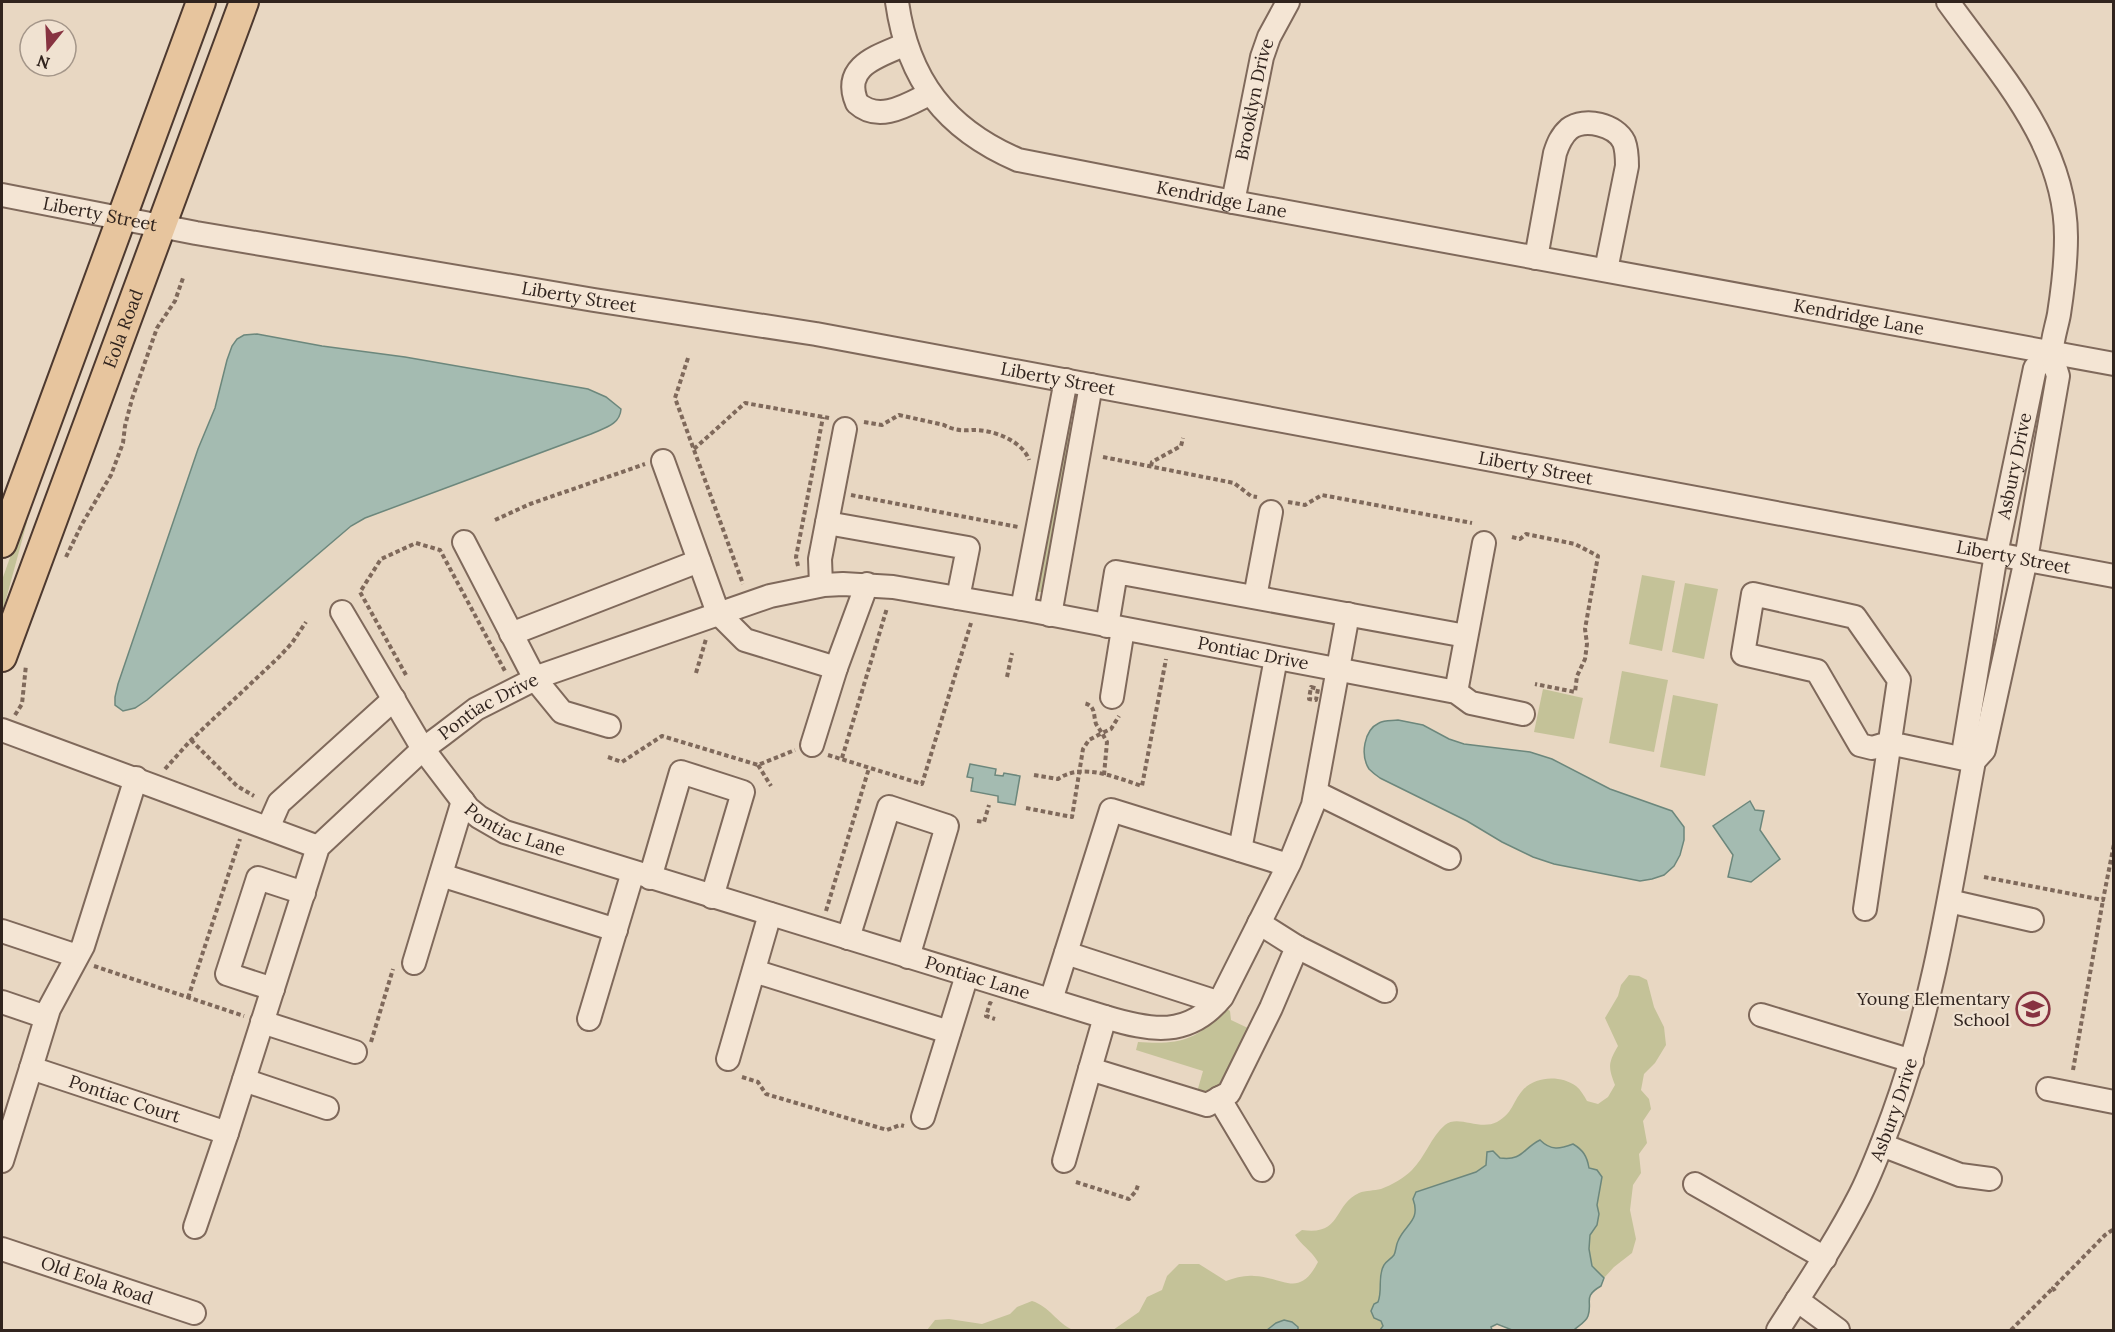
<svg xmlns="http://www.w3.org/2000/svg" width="2115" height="1332" viewBox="0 0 2115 1332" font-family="Lora,serif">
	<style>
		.green { fill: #c4c298 }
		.water { fill: #a4bbb1; stroke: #6c877c; stroke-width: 1.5 }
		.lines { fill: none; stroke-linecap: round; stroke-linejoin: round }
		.minor-casing { stroke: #7f695b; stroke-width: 26 }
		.major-casing { stroke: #4d392f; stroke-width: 32 }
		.path { stroke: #7f695b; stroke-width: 4; stroke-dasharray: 4.5 3; stroke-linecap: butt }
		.minor { stroke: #f4e5d4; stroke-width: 22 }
		.major { stroke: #e7c59e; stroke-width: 28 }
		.labels { text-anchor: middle; stroke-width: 4.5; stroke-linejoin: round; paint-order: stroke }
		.street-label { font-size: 18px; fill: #31241e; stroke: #f0e2d1 }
		.poi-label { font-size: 18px; fill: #31241e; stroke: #f0e2d1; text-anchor: end }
	</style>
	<rect width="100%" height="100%" fill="#e8d7c2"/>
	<g class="green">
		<polygon points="1072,422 1076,424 1044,592 1039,592 1036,589 1069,423"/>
		<polygon points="23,521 27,522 2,614 2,580"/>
		<polygon points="1642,575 1675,581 1662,651 1629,644"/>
		<polygon points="1685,583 1718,589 1704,659 1672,652"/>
		<polygon points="1622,671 1668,680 1654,752 1609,743"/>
		<polygon points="1543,689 1583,698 1574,739 1534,732"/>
		<polygon points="1673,695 1718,704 1705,776 1660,767"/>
		<path d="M1629 975 1639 976 1647 980 1654 1007 1664 1027 1666 1045 1655 1063 1644 1074 1641 1090 1649 1099 1651 1109 1643 1121 1647 1143 1639 1154 1641 1173 1633 1185 1630 1210 1636 1239 1632 1253 1614 1267 1604 1278 1592 1266 1589 1249 1590 1235 1597 1225 1599 1214 1588 1168 1573 1144C1555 1151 1550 1146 1531 1145 1522 1157 1515 1160 1499 1158L1493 1151 1488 1158 1486 1165 1476 1172 1416 1192V1208L1413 1220 1398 1240 1394 1255 1385 1264 1380 1277 1382 1292 1374 1318 1381 1321 1383 1326 1380 1330H1298V1326L1268 1329 1267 1330H1113L1139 1312 1147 1297 1162 1290 1167 1276 1179 1264H1199L1226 1281C1235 1278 1245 1275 1254 1276 1284 1277 1299 1299 1318 1262 1310 1249 1302 1246 1295 1235L1302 1230C1342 1236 1333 1205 1359 1193 1366 1190 1374 1191 1381 1189 1392 1185 1404 1178 1412 1170 1425 1157 1431 1137 1445 1125 1458 1114 1479 1131 1497 1122 1513 1113 1512 1103 1522 1091 1535 1076 1560 1075 1576 1086 1581 1090 1584 1096 1587 1101L1598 1104 1608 1097 1615 1085C1608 1067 1608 1063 1618 1046L1605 1018 1618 996 1621 985Z"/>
		<path d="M1226 1008 1230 1011 1231 1020 1250 1029 1226 1084 1211 1094 1197 1092 1203 1071 1136 1050 1138 1042C1181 1045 1198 1040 1226 1008Z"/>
		<path d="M1032 1301C1049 1306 1057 1323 1073 1330H927L935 1320 949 1319 982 1324 1010 1314 1017 1307Z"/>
	</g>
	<g class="water">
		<path d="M257 334 322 346 405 357 588 389 606 397 621 409C620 425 604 428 591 434L365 518 351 526 147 700 135 708 123 711 115 705V697L118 684 198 449 215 408 227 360 232 346 237 339 244 335Z"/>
		<path d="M1398 720 1423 725 1449 739 1464 744 1530 752 1552 759 1610 789 1672 811 1684 827V840L1680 855 1674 866 1664 875 1652 879 1640 881 1554 864 1533 857 1502 842 1467 821 1380 778C1377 776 1372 772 1369 769 1360 755 1364 730 1379 723 1385 720 1392 721 1398 720Z"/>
		<polygon points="970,764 996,769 995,775 1003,776 1004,773 1020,776 1015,805 998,802 998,796 971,791 973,778 967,777"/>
		<polygon points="1750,801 1755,810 1764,811 1760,830 1780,859 1751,882 1728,877 1733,855 1713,826"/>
		<path d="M1540 1140C1551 1151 1560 1149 1573 1144 1583 1150 1587 1156 1589 1168L1597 1170 1602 1177 1597 1205 1599 1214 1597 1225 1590 1235 1589 1249 1592 1266 1604 1278 1601 1286C1582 1297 1593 1301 1588 1316 1586 1322 1578 1326 1574 1330H1512L1497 1324 1491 1327 1492 1330H1380L1383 1326 1381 1321 1374 1318 1371 1311 1374 1304 1378 1302C1383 1289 1377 1277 1384 1265 1386 1261 1391 1259 1394 1255 1396 1251 1396 1245 1398 1241 1405 1224 1421 1221 1413 1199L1416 1192 1476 1172 1486 1165 1487 1152 1493 1151 1500 1158C1523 1161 1522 1149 1540 1140Z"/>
		<polygon points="1284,1320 1292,1322 1298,1327 1298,1330 1267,1330 1276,1323"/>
	</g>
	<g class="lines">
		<defs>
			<g id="minor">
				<path id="s1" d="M897 2C908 80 946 129 1018 160L1233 202 2114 364"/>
				<path d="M906 44C880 56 841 65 857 103 879 123 907 105 929 94"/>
				<path id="s2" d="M2 195 196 233 594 300 816 334 2114 576"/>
				<path id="s3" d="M1233 202 1262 57 1269 37 1288 2"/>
				<path d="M1536 258 1555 153C1558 144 1561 136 1569 129 1585 117 1616 125 1624 142 1627 150 1627 158 1627 166L1606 270"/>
				<polyline points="663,461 718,613 745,640 836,668"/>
				<polyline points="827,523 968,548 958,598"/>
				<polyline points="464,542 535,679 562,712 609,726"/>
				<polyline points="821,585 820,559 845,429"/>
				<polyline points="1255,597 1271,512"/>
				<polyline points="1022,609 1066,380"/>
				<path id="s4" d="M342 612 423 749 468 808 479 817 505 832 1105 1017C1151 1031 1188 1038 1222 997L1290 862 1313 805 1348 614"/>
				<polyline points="1050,615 1091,385"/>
				<polyline points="1107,626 1116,572 1466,636"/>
				<polyline points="511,634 699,561"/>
				<polyline points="1456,692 1484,543"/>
				<polyline points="1112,697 1123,629"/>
				<polyline points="2,730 318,847"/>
				<polyline points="812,745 836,668 867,584"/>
				<path id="s5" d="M1974 761 1964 748 1996 554 2035 368 2052 353"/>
				<path id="s6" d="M136 778 83 946 49 1009 31 1068 227 1133 318 847 423 749 442 735 476 709 543 675 770 596 824 585 843 584 893 587 1022 609 1456 692 1471 703 1523 714"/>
				<polyline points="1317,793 1449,858"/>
				<polyline points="268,828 279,803 394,699"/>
				<polyline points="1240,850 1276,658"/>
				<polyline points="441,875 616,930"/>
				<polyline points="650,878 681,772 743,792 712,897"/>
				<polyline points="1949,901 2032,920"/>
				<polyline points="1865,909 1899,680 1855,617 1753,594 1743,654 1817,671 1860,745 1872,748 1889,743 1974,761"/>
				<polyline points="2,931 77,956"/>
				<polyline points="848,938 889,807 947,826 908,957"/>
				<polyline points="1297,947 1385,991"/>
				<polyline points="1066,953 1217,1002"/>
				<polyline points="414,963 463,801"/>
				<polyline points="754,971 949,1032"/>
				<polyline points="273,989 227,974 258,878 304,893"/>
				<polyline points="1051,1000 1111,810 1288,865"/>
				<polyline points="2,1002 46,1017"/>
				<polyline points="1761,1015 1912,1061"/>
				<polyline points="1105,1017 1090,1069 1207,1105 1229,1093 1271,1008 1297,947 1259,923"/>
				<polyline points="589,1019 633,872"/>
				<polyline points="262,1022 355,1052"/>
				<polyline points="728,1059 770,914"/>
				<polyline points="244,1080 327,1108"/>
				<polyline points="2048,1089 2114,1102"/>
				<polyline points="1219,1098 1262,1170"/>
				<polyline points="923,1117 967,975"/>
				<polyline points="1882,1145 1960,1175 1990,1179"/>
				<polyline points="2,1161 31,1068"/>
				<polyline points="1064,1161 1090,1069"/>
				<polyline points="1695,1184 1825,1258"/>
				<polyline points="195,1227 227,1133"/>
				<path id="s7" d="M2 1249 194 1313"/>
				<polyline points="1797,1300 1838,1330"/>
				<path id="s8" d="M1778 1330C1806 1286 1836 1242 1860 1195 1873 1169 1883 1142 1893 1115 1935 1000 1952 880 1974 761L1984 750 2026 559 2058 376C2056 369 2053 362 2052 354 2051 342 2057 326 2059 314 2063 288 2066 263 2066 237 2066 144 1999 73 1948 2"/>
			</g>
			<g id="major">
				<polyline points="2,543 201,2"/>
				<path id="s9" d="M2 657 244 2"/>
			</g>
		</defs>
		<use href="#minor" class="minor-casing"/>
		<use href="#major" class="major-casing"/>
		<g class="path">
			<polyline points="688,358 675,398 743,584"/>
			<path d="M864 422 882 425 899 415 944 425C953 430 963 431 972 430 992 429 1023 441 1029 460"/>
			<polyline points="694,449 745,403 829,418"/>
			<polyline points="1103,457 1234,483 1251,496 1257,497"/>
			<polyline points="1151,466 1152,462 1181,446 1183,438"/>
			<polyline points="851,495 1018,527"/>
			<polyline points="1288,502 1305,505 1322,495 1472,523"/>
			<polyline points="495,520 530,504 645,464"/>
			<polyline points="1512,537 1520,539 1526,534 1575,544 1598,556 1585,629 1587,644 1585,659 1577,676 1575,692 1535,684"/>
			<polyline points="66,557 82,524 111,475 123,443 125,426 132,399 157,328 175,301 183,278"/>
			<polyline points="798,566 796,557 823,417"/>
			<polyline points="696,673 706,639"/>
			<polyline points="406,675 360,592 381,559 416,543 440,550 506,673"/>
			<polyline points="1007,677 1012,653"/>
			<polygon points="1311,687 1318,689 1316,700 1309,699"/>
			<polyline points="15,715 22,704 26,665"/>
			<polyline points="191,740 237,786 254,796"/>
			<polyline points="828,755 922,784 971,623"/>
			<polyline points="608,757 622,762 662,736 758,765 795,750"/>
			<polyline points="842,758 887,608"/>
			<polyline points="758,765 771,786"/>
			<polyline points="165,769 191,740 279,657 292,643 306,622"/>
			<path d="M1034 775 1058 779C1082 762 1117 778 1142 786L1166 659"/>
			<polyline points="1104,775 1107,742 1102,733 1111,729 1119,716"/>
			<path d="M1026 808 1072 817 1083 749 1089 740 1102 733C1100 730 1098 727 1096 724 1093 714 1096 705 1083 703"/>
			<polyline points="977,821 984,822 989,805"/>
			<polyline points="1984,877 2103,900 2114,844"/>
			<polyline points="826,911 869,768"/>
			<polyline points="94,966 244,1016"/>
			<polyline points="188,998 240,839"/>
			<polyline points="992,1004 990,1003 986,1016 995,1019"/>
			<polyline points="371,1042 393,969"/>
			<polyline points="2073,1070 2103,900"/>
			<polyline points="742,1077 758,1082 766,1094 887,1130 900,1125 904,1126"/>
			<polyline points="1076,1182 1129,1199 1136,1191 1138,1185"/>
			<polyline points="2055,1291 2053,1288 2105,1235 2114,1229"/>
			<polyline points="2011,1330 2053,1288"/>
		</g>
		<use href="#minor" class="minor"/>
		<use href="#major" class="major"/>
	</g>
	<defs>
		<symbol id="school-ring" viewBox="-11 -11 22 22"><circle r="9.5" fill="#f0e2d1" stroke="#873341" stroke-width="1.5"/><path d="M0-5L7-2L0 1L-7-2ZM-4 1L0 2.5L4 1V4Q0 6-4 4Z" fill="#873341"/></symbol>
	</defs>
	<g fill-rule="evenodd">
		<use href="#school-ring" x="2014" y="990" width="38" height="38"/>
	</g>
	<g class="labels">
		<g class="street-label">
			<text dy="6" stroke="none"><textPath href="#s3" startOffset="105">Brooklyn Drive</textPath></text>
			<text dy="6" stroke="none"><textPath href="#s1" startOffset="417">Kendridge Lane</textPath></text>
			<text dy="6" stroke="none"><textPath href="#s2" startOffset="100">Liberty Street</textPath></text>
			<text dy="6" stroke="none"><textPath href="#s2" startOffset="586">Liberty Street</textPath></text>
			<text dy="6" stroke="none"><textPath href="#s1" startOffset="1065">Kendridge Lane</textPath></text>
			<text dy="6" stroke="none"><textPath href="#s9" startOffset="350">Eola Road</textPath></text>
			<text dy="6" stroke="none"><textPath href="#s2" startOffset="1072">Liberty Street</textPath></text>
			<text dy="6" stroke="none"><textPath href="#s5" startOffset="303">Asbury Drive</textPath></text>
			<text dy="6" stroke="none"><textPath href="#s2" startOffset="1558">Liberty Street</textPath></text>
			<text dy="6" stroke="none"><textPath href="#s2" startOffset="2044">Liberty Street</textPath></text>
			<text dy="6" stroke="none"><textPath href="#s6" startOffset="1832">Pontiac Drive</textPath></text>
			<text dy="6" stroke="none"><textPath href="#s6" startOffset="1038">Pontiac Drive</textPath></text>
			<text dy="6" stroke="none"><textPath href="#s4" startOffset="286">Pontiac Lane</textPath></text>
			<text dy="6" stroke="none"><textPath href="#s4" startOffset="772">Pontiac Lane</textPath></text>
			<text dy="6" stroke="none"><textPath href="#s6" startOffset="408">Pontiac Court</textPath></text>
			<text dy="6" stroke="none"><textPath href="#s8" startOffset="250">Asbury Drive</textPath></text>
			<text dy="6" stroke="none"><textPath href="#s7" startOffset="100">Old Eola Road</textPath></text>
		</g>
		<g class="poi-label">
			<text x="2010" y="1005">Young Elementary<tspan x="2010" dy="21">School</tspan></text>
		</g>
	</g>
	<rect width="2115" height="1332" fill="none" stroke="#31241e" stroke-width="6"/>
	<g transform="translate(48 48) rotate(198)"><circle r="28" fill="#f0e2d1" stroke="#a49689" stroke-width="1.5"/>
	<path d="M0-4.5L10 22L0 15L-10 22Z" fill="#873341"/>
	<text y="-9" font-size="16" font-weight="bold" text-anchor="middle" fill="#31241e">N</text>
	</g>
</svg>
